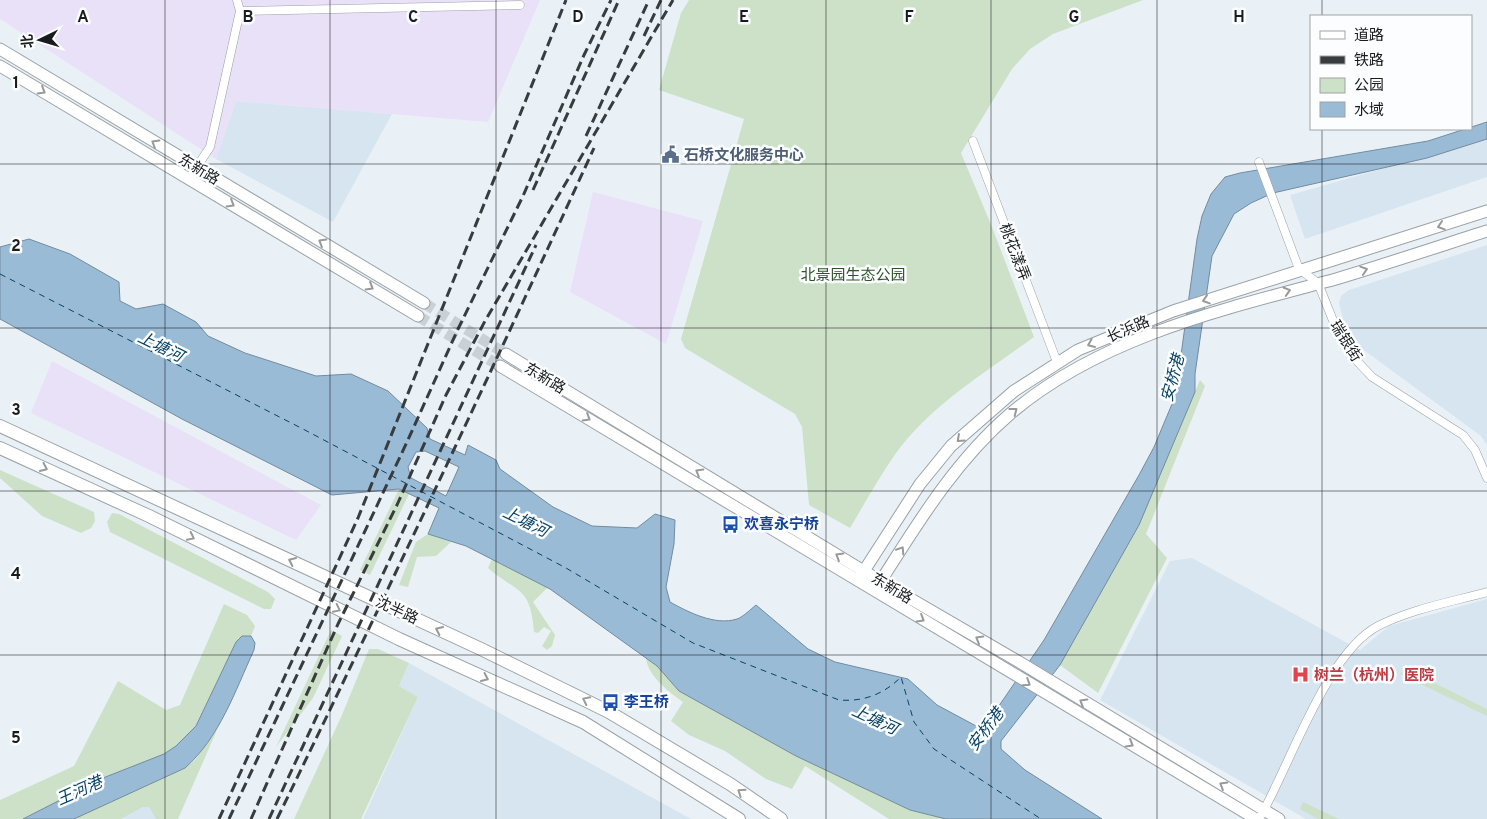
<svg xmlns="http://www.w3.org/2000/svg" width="1487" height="819" viewBox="0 0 1487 819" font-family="Overpass,'Noto Sans SC',sans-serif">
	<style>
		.built { fill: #d7e5f0 }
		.industrial { fill: #e9e1f7 }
		.green { fill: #cce1c8 }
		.water { fill: #9abbd6; stroke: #738b9f; fill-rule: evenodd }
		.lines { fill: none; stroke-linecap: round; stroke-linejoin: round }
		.ferry { stroke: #084265; stroke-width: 1; stroke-dasharray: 6 5; stroke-linecap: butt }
		.secondary-tunnel { stroke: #cad1d6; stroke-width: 11; stroke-dasharray: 11 5.5; stroke-linecap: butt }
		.minor-casing { stroke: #9aa1a6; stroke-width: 9 }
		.secondary-casing { stroke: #9aa1a6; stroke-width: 13 }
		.primary-casing { stroke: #9aa1a6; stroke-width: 14 }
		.minor { stroke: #fff; stroke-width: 8 }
		.secondary { stroke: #fff; stroke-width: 11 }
		.primary { stroke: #fff; stroke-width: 12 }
		.rail { stroke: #383c3e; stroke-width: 3; stroke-dasharray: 10 5; stroke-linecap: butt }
		.oneway { stroke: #98999a }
		.grid { fill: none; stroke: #191c1e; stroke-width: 1; stroke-opacity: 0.55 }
		.labels { text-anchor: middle; stroke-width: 5; stroke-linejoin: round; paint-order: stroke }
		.service-label { font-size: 15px; font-weight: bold; fill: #4e5e75; stroke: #fbfdfe; text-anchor: start }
		.street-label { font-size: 15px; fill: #191c1e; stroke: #fbfdfe }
		.park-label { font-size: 15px; fill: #2f5428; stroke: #fbfdfe }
		.transit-label { font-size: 15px; font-weight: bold; fill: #164399; stroke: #fbfdfe; text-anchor: start }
		.health-label { font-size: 15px; font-weight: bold; fill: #be3a42; stroke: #fbfdfe; text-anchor: start }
		.water-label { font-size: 16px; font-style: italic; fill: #084265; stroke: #fbfdfe }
		.grid-label { font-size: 16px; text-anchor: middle; font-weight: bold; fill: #191c1e; stroke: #fbfdfe; stroke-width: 5; stroke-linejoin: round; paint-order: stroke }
	</style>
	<rect width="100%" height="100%" fill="#e9f1f6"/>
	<g class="built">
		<polygon points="236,101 392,114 333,222 216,159"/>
		<polygon points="1487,139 1487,177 1305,239 1290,195"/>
		<polygon points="1487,245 1487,446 1481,436 1361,348 1344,323 1339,303 1341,296 1349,290"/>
		<polygon points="1192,558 1360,650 1389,626 1487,599 1487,819 1306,819 1100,700 1170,561"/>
		<polygon points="409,663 691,819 363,819 418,697 399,686"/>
		<polygon points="143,807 149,807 156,819 121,819"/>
	</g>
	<g class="industrial">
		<polygon points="0,0 540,0 488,122 236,101 216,159 0,19"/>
		<polygon points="593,192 703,221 666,344 570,292"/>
		<polygon points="52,361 321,505 296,540 31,413"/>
	</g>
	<g class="green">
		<path d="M689 0H1143L1053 34 1030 49 1012 69 961 153 992 227 1034 337C986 372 931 405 896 453 879 477 865 503 850 528L809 505 802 427 795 414 685 348 681 339 744 119 659 90 681 13Z"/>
		<polygon points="1200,380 1205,386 1146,534 1167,558 1098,693 1060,665 1139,525"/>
		<polygon points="0,470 94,512 95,521 91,528 81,533 42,516 0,478"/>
		<polygon points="399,489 409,494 370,575 360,570"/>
		<polygon points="112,513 119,514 268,592 275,599 271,609 264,609 110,532 107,522"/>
		<polygon points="428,534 451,542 436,556 417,557 408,587 399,585 416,542"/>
		<path d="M492 559 548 587 533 602 555 635 552 646 547 650 542 646 551 631 544 627 538 633 534 632C530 585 518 594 488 568Z"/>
		<polygon points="224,604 247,615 255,626 251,636 242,636 236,642 196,726 176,746 164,754 103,779 23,819 0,819 0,800 74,766 118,681 166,710 180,705"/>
		<polygon points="331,630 342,636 313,698 276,747"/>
		<polygon points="369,649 378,649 409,663 399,686 418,697 361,819 294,819 342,715"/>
		<path d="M646 658 657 666 679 691 796 756 910 810 946 819H889L805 766 792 789 766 779 725 751 689 735 671 721 683 702C669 692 648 676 646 658Z"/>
		<polygon points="1404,668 1487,709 1487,716 1400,674"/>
		<polygon points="217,730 178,819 156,819 149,807 143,807 121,819 74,819 185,768 195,760"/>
		<polygon points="1303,802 1339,819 1318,819 1300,809"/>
	</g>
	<g class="water">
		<path d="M1487 122V139L1427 158 1273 193 1251 203 1234 214 1212 256 1195 374V392L1139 525 1060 665 1001 741V749L1025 770 1102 819H946L910 810 796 756 679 691 657 666 550 589 466 546 428 534 439 508 399 489 332 495 182 419 0 319V247L29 239 70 254 119 282 120 301 136 309 163 304 196 322 208 336 245 353 316 376 351 374 388 391 427 428 430 439 465 455 468 445 496 460 500 469 553 507 592 526 637 528 655 514 675 520 674 544 666 587 670 602C688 612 715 626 737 619 743 617 751 609 756 605L808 649 835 662 908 679 937 705 978 727 983 725 992 716 1044 640 1139 475 1154 447 1172 404 1177 384 1197 239 1202 216 1211 194 1225 177 1240 173 1428 141ZM425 451 459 467 446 496 411 478 408 467 416 452Z"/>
		<path d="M242 636H251L255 643 254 650C235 691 220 737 185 768L74 819H23L103 778 164 754 176 746 196 726 236 642Z"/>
	</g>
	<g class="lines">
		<path class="ferry" d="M0 274 303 429 566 568 693 643 839 700C864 702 884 694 901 677L914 722 934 749 1041 819"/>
		<g class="secondary-tunnel">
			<polyline points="424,303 506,354"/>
			<polyline points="418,316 500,366"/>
		</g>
		<defs>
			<g id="minor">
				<polyline points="240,11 520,5"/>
				<polyline points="973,141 1057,362"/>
				<polyline points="1259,162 1299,269 1318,283 1340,338 1357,361 1372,377 1463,435 1475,450 1487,478"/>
				<polyline points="189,179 210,147 240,11 237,0"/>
				<path d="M1259 819C1289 768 1326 653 1378 626 1411 609 1451 602 1487 592"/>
			</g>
			<g id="secondary">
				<polyline points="0,49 424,303"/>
				<polyline points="0,66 418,316"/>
				<polyline points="506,354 880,581 1021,663 1279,819"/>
				<polyline points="500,366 1256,819"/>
				<polyline points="860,577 920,484 951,446 1014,391 1078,350 1173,311 1487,211"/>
				<path d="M877 587C916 526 954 462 1010 414 1100 337 1224 309 1336 279 1386 264 1437 247 1487 231"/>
			</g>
			<g id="primary">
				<polyline points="0,426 481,649 609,712 730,784 781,819"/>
				<polyline points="0,448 149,516 399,639 583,722 739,819"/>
			</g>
		</defs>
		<use href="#minor" class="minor-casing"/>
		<use href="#secondary" class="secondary-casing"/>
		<use href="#primary" class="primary-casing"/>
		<use href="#minor" class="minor"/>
		<use href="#secondary" class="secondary"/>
		<use href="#primary" class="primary"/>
		<g class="rail">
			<polyline points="644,36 661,0"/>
			<polyline points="586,136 649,0"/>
			<polyline points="533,190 619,0"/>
			<polyline points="219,819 358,518 566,0"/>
			<polyline points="229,819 407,442 458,329 523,196 584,55 611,0"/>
			<polyline points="251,819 338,624 397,505 446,395 485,321 673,0"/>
			<polyline points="269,819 536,245"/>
			<path d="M277 819C385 597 491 373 594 148"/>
		</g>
	</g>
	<defs><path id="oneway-chevron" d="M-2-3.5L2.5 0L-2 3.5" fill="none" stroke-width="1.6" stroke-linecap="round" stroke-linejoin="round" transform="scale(1.25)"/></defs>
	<g class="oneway">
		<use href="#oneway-chevron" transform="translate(42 91) rotate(31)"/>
		<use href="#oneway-chevron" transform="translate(155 143) rotate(-149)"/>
		<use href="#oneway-chevron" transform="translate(231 204) rotate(31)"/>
		<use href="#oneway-chevron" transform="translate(1441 226) rotate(162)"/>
		<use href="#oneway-chevron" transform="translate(322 242) rotate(-149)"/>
		<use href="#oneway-chevron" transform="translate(1364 270) rotate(-18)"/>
		<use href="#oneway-chevron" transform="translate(370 287) rotate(31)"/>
		<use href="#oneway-chevron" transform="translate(1287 291) rotate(-16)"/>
		<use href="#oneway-chevron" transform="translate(1206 300) rotate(162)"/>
		<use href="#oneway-chevron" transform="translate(1091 344) rotate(157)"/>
		<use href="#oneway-chevron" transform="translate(1014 411) rotate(-38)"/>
		<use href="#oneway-chevron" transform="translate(587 418) rotate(31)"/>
		<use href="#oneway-chevron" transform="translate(960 439) rotate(138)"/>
		<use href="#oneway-chevron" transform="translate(44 468) rotate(25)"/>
		<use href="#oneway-chevron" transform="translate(699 472) rotate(-149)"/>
		<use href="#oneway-chevron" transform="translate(191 537) rotate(26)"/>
		<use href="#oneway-chevron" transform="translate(901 550) rotate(-57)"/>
		<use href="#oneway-chevron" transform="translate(839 556) rotate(-149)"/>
		<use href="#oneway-chevron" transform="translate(292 561) rotate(-155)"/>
		<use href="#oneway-chevron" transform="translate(337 609) rotate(26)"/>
		<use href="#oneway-chevron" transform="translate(921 619) rotate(31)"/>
		<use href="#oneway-chevron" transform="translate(439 630) rotate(-155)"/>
		<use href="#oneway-chevron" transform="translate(979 639) rotate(-150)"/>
		<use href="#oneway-chevron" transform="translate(485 678) rotate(24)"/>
		<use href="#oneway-chevron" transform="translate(1027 683) rotate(33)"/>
		<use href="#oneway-chevron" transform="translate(586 700) rotate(-154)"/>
		<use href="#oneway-chevron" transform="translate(1083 702) rotate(-149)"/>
		<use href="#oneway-chevron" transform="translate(1130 744) rotate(31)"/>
		<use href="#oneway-chevron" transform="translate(1223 785) rotate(-149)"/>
		<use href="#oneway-chevron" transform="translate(741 792) rotate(-146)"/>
	</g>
	<path class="grid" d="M165 0V819M330 0V819M496 0V819M661 0V819M826 0V819M991 0V819M1157 0V819M1322 0V16M1322 129V819M0 164H1487M0 328H1487M0 491H1487M0 655H1487"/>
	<defs>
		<symbol id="civic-bare" viewBox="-9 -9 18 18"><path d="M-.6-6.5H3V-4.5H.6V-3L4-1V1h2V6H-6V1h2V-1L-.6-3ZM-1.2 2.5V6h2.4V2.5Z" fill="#5c6f8a" stroke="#fbfdfe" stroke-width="2.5" paint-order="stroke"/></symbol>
		<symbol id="bus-bare" viewBox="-9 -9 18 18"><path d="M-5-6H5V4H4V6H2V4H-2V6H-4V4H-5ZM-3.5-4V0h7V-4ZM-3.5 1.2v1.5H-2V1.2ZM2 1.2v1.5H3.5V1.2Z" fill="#1a4fb4" stroke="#fbfdfe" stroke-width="2.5" paint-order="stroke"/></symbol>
		<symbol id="hospital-bare" viewBox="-9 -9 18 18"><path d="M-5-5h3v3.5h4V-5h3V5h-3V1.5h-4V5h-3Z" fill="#e0444e" stroke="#fbfdfe" stroke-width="2.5" paint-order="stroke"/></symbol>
	</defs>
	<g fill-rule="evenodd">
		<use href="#civic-bare" x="658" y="142" width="25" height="25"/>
		<use href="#bus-bare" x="718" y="512" width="25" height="25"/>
		<use href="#hospital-bare" x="1288" y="662" width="25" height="25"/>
		<use href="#bus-bare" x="598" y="690" width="25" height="25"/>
	</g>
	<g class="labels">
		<g class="service-label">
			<text x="684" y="160">石桥文化服务中心</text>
		</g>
		<g class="street-label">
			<text transform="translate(199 169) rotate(31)" y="5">东新路</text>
			<text transform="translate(1015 252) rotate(69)" y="5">桃花漾弄</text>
			<text transform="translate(1128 329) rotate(-23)" y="5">长浜路</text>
			<text transform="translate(1346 341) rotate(58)" y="5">瑞银街</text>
			<text transform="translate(545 378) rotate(31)" y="5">东新路</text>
			<text transform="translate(892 588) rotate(31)" y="5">东新路</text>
			<text transform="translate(397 610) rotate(25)" y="5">沈半路</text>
		</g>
		<g class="park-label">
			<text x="853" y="280">北景园生态公园</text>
		</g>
		<g class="transit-label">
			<text x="744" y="529">欢喜永宁桥</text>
			<text x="624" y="707">李王桥</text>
		</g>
		<g class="health-label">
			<text x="1314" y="680">树兰（杭州）医院</text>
		</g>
		<g class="water-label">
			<text transform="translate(161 346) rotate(26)" y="6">上塘河</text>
			<text transform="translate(1172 378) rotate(-75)" y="6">安桥港</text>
			<text transform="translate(526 521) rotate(26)" y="6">上塘河</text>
			<text transform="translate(875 719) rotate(25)" y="6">上塘河</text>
			<text transform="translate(985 729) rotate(-53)" y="6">安桥港</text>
			<text transform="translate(79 790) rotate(-24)" y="6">王河港</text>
		</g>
	</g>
	<g class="grid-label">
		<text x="83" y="22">A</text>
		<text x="248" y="22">B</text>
		<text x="413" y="22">C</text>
		<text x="578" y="22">D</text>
		<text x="744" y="22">E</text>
		<text x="909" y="22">F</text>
		<text x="1074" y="22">G</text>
		<text x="1239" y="22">H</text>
		<text x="16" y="88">1</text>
		<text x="16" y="251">2</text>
		<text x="16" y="415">3</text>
		<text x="16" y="579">4</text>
		<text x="16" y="743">5</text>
	</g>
	<rect x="1310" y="15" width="162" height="115" fill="#fbfdfe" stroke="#a1a3a4"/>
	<rect x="1320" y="31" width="25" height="8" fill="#ffffff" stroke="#a1a3a4"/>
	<text x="1354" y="40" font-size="15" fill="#191c1e">道路</text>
	<rect x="1320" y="56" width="25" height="8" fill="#383c3e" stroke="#a1a3a4"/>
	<text x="1354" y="65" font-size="15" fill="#191c1e">铁路</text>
	<rect x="1320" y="78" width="25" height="15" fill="#cce1c8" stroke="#a1a3a4"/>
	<text x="1354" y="90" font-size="15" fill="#191c1e">公园</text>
	<rect x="1320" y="102" width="25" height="15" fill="#9abbd6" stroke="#a1a3a4"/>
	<text x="1354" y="115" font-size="15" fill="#191c1e">水域</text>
	<g transform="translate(40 40) rotate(265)" stroke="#fbfdfe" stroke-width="4" paint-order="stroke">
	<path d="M0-4L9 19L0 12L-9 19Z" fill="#191c1e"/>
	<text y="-8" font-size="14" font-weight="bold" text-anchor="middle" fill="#191c1e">北</text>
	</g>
</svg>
